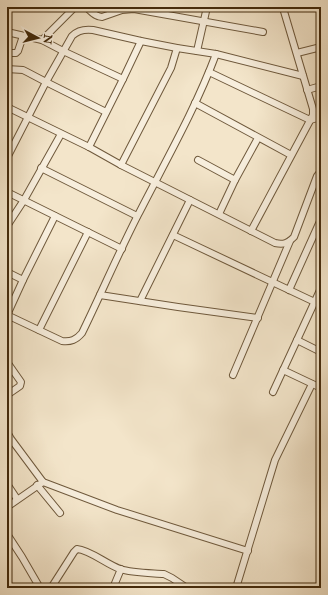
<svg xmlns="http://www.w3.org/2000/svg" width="328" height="595" viewBox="0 0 328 595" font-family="'IM FELL Double Pica',serif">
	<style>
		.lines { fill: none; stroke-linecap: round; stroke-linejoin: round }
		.minor-casing { stroke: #6f593c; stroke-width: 8 }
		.minor { stroke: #f7eedd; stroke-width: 6 }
	</style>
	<rect width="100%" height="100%" fill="#f3e5ca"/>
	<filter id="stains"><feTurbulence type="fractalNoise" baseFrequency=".005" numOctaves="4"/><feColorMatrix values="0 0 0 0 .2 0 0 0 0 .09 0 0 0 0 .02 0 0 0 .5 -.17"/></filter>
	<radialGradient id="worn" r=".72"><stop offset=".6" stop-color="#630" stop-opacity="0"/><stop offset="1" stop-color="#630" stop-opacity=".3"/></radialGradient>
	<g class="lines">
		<defs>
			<g id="minor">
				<path d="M86 7C91 11 95 17 102 17L122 10 134 9 263 32"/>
				<polyline points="7,32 42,40 63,51 123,79"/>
				<polyline points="42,40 75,7"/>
				<polyline points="197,51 207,7"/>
				<polyline points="7,53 16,53 18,51 23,36"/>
				<polyline points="297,53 321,47"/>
				<polyline points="7,69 23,70 27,72 46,82 106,112"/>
				<polyline points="209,72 310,120 321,117"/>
				<polyline points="307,90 321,86"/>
				<polyline points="195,103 291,155"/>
				<path d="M7 107 89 147 121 165 275 243C284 245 288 243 294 237L317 176 321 171"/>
				<polyline points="89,147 123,79 141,41"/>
				<path d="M7 158 46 82 72 36C78 30 85 29 93 30L141 41 177 48 216 54 303 76"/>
				<polyline points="198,160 235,180"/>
				<polyline points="121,165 171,68 177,48"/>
				<polyline points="41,168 137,216"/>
				<polyline points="7,192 122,249"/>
				<polyline points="219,214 235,180 258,138"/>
				<polyline points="7,226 24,200 61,134"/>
				<polyline points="251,231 313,115 313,109 283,8"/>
				<polyline points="173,235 321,305"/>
				<polyline points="7,272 23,280"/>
				<polyline points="289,290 321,219"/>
				<polyline points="100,295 178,307 258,318"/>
				<polyline points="140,301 190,200"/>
				<path d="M7 315 62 341C71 342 76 340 82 333 101 294 118 254 138 215 165 162 195 110 216 54"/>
				<polyline points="7,315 23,280 55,216"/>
				<polyline points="39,330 88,232"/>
				<polyline points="297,340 321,352"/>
				<polyline points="7,362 21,382 20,386 7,395"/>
				<polyline points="283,370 321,388"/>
				<polyline points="233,375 290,241"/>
				<polyline points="273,392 321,288"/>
				<polyline points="7,432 11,439 43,482 117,510 248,551"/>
				<polyline points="7,484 17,499"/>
				<polyline points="37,485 60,513"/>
				<polyline points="7,507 43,482"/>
				<polyline points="7,534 22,557 40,588"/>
				<path d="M51 588 74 552 77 549C90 550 106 564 120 569 132 573 151 573 164 574L172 578 187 588"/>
				<polyline points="113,588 121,569"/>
				<polyline points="236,588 275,460 312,384"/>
			</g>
		</defs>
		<use href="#minor" class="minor-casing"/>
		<use href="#minor" class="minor"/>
	</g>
	<rect width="328" height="595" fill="none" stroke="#f3e5ca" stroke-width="24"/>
	<rect x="8" y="8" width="312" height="579" fill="none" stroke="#432a0c" stroke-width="2"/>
	<rect x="12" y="12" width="304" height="571" fill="none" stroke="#432a0c"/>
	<g transform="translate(38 38) rotate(97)" stroke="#f7eedd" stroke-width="3" paint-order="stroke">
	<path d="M0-3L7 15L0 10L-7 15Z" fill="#432a0c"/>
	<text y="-6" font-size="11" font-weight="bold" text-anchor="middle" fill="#432a0c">N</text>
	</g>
	<rect width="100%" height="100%" filter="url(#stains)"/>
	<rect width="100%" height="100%" fill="url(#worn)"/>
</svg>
